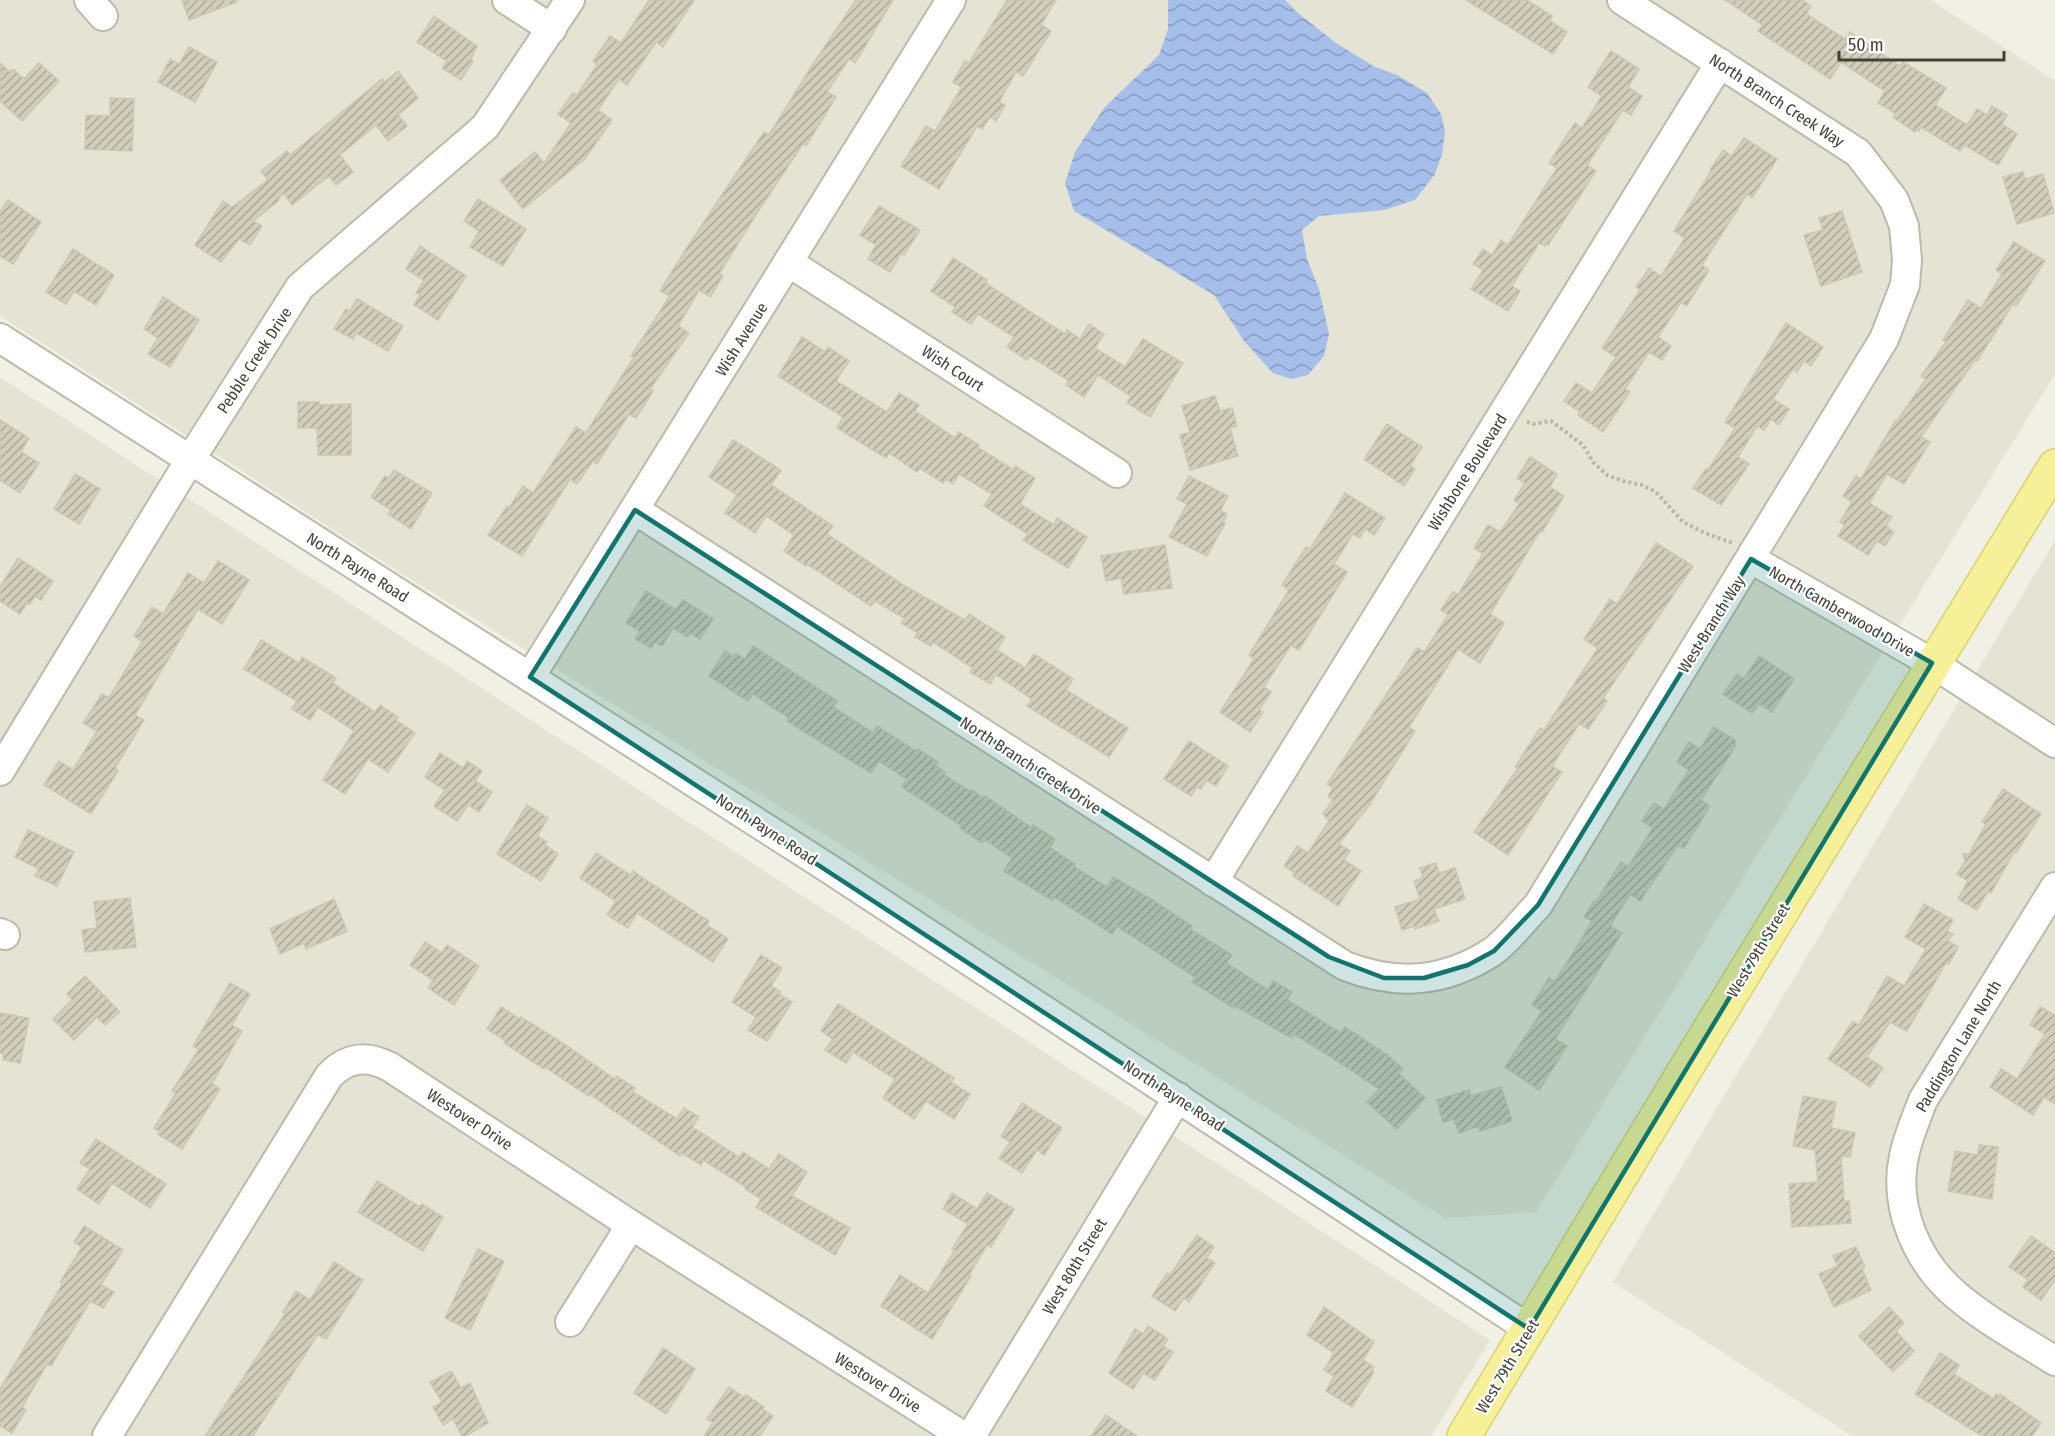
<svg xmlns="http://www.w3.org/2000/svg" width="2055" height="1436" viewBox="0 0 2055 1436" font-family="'Fira Sans Condensed',sans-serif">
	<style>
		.residential { fill: #e5e3d4 }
		.water { fill: url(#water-waves) }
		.building { fill: url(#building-hatch); stroke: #ccc7af; stroke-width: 1.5 }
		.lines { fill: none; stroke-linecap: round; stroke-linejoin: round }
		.minor-casing { stroke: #bcbaa9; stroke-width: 32 }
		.major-casing { stroke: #d9d26b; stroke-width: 36 }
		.path { stroke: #bcb89b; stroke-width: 4; stroke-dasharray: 3 3; stroke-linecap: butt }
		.minor { stroke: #fff; stroke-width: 28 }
		.major { stroke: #f6f199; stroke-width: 33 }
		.marked { fill: #0f766e; fill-opacity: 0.2; stroke: #0f766e; stroke-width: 4.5; stroke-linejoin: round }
		.labels { text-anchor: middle; stroke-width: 4.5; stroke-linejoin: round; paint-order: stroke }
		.street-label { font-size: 16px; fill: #434135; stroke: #fff }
	</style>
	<defs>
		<pattern id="water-waves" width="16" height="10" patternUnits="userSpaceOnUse" patternTransform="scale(1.5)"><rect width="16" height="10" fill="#a6beea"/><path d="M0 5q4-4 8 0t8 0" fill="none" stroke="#899cbe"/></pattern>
		<pattern id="building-hatch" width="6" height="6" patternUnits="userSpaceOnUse" patternTransform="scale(1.5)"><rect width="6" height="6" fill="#d2cebc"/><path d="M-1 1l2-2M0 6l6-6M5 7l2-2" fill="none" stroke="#aca99a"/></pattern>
	</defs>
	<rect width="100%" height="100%" fill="#f1f0e5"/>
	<g class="residential">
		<polygon points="0,0 1931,0 2055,81 2055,374 1536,1212 1445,1218 399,572 0,316"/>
		<polygon points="0,377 1490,1340 1431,1436 0,1436"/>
		<polygon points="2055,540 2055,1436 1852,1436 1613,1282"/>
	</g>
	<polygon class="water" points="1168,0 1285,0 1298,13 1336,43 1375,67 1397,75 1427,93 1441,114 1445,131 1442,154 1435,174 1415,200 1384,210 1319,216 1302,230 1307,259 1319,289 1329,334 1324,356 1308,375 1291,379 1273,373 1244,341 1214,295 1074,211 1065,183 1075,152 1104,108 1159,55 1168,29"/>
	<g class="building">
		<polygon points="182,0 237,0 237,2 189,20"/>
		<polygon points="649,0 694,0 663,47 656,42 627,85 619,79 598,110 612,120 585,159 523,209 500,180 535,152 544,163 571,123 558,114 573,93 577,95 597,65 593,61 610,36 621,43"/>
		<polygon points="856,0 893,0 855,63 849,59 827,92 836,97 806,146 803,144 757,213 719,274 723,276 710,297 699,290 678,326 689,333 650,389 653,391 636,418 629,414 597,464 593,461 577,484 570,479 522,556 488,535 507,506 509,508 523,486 533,493 576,427 586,433 634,357 631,356 670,296 660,291 684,252 764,132 769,135 813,64"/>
		<polygon points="1007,0 1056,0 1041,25 1051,31 1023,76 1016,72 999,102 1005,105 996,121 990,117 982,129 977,126 939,189 901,166 926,126 935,131 962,87 953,82 965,61 969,63"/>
		<polygon points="1466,0 1527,0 1552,16 1550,21 1567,32 1553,54"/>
		<polygon points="1725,0 1802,0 1811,6 1806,14 1845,39 1850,32 1900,66 1903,62 1946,88 1935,105 1967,125 1977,109 1987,115 1992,106 2007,115 2002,124 2017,134 1998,165 1964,145 1960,151 1921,127 1919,131 1916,130 1915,132 1893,117 1895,113 1878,103 1885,91 1841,62 1830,79 1758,31 1763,25"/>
		<polygon points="434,16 477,46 471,59 473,61 461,80 442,68 447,61 417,42"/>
		<polygon points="189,47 217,62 195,102 158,82 170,59 179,64"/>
		<polygon points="1611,51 1639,69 1628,87 1642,96 1631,115 1623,110 1587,165 1596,171 1548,245 1546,244 1545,246 1539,243 1512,286 1520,291 1508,311 1471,289 1483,270 1473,264 1483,249 1492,255 1501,240 1508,245 1557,168 1549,163 1575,123 1582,128 1602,96 1588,87"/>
		<polygon points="0,63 10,72 13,69 24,79 39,63 59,81 22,121 0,101"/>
		<polygon points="398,71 418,98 398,115 407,126 388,141 376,125 340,155 353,172 336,185 329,176 292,205 283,193 277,202 253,221 262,226 250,245 239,239 221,262 195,245 223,201 232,207 268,180 261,171 287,151 290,155 382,79 385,82"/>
		<polygon points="110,98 134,99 132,151 85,149 86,115 110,116"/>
		<polygon points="1744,138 1777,159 1752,198 1747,194 1702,265 1709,270 1689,302 1686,306 1681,302 1658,337 1671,346 1662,360 1649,352 1625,389 1630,392 1603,432 1578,415 1580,412 1564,401 1576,383 1592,393 1616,357 1602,348 1640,290 1636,287 1649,268 1661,276 1685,238 1674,231 1711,171 1710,170 1723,150 1732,156"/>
		<polygon points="2023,172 2025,179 2043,174 2054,213 2017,224 2003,177"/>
		<polygon points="478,199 526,229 503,266 470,247 479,231 464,221"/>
		<polygon points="8,200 41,222 13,264 0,256 0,212"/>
		<polygon points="879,206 920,230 904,255 901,253 890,272 868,259 876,245 860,235"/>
		<polygon points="1842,211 1862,272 1821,286 1804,235 1823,230 1819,218"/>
		<polygon points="2014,242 2045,261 2016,306 2013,304 1977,361 1975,360 1921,437 1930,442 1904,484 1887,474 1869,503 1892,517 1886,526 1894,532 1885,546 1877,541 1868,555 1838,536 1845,525 1840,522 1852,502 1843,496 1856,476 1861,479 1895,421 1896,422 1926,379 1921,376 1946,342 1943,340 1968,300 1981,308 2002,274 1996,270"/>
		<polygon points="420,246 466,276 438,320 414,305 420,295 416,293 424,280 406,269"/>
		<polygon points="73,249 114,275 96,305 74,291 66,304 46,292"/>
		<polygon points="953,258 987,280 985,283 1065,334 1067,330 1080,339 1089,324 1104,334 1095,348 1125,367 1143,339 1183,363 1150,417 1127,403 1131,396 1098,375 1084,397 1066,385 1068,380 1030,356 1027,360 1007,347 1014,337 978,314 971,324 952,312 955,307 931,291"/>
		<polygon points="163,297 199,320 170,367 148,354 158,338 144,329"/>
		<polygon points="357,299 403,326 388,351 356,333 353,339 334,329 346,309 350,311"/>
		<polygon points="1786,323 1823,347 1811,366 1804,361 1797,372 1793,369 1773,399 1789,409 1779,425 1771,419 1764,430 1757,426 1738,457 1749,464 1721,505 1693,488 1706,469 1708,470 1735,428 1725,422"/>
		<polygon points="802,337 825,352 828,347 849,361 836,381 887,412 899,393 919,405 915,411 955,438 959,432 979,445 977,447 1014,470 1015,466 1035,478 1020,504 1054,525 1057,518 1087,537 1068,568 1023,540 1028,534 984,506 992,494 959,474 953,484 946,479 943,483 920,468 917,472 889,453 886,458 837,428 843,417 778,376"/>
		<polygon points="1215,396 1220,411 1232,408 1237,426 1230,428 1238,456 1190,470 1180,435 1190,432 1182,406"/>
		<polygon points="298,402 319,402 319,405 351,404 351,455 318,455 317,428 298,428"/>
		<polygon points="0,420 29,438 21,452 39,463 20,493 0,480"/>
		<polygon points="1387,424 1422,447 1410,466 1415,469 1404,486 1364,459"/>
		<polygon points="733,440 781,470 771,485 833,526 827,534 905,586 965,620 969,614 1005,637 997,650 1025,668 1034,654 1073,679 1066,690 1128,728 1109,757 1027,706 1032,699 996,675 990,684 970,672 973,668 933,642 931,646 915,637 918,633 901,623 904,618 875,601 871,606 807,564 806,566 784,551 794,535 766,516 755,533 725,513 737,495 709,477"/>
		<polygon points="1530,457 1557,474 1550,487 1564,496 1542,532 1540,531 1490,614 1504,623 1480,663 1458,649 1409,727 1415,731 1370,804 1339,844 1350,851 1344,860 1361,871 1338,906 1293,876 1295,873 1284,866 1297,846 1308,853 1329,821 1323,814 1333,800 1328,796 1333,788 1327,784 1417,648 1424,652 1448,615 1441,610 1453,591 1458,595 1483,554 1474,548 1488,525 1500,532 1519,504 1514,500 1525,483 1517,478"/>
		<polygon points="394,470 432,493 411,529 388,514 391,510 371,497 385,476 389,478"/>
		<polygon points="75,474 100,489 79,524 54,509"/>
		<polygon points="1189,476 1228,496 1220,511 1227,514 1223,522 1225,523 1207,556 1169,537 1187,504 1177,499"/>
		<polygon points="1345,493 1385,518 1374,535 1365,529 1360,538 1353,534 1334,564 1347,572 1299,650 1291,645 1264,687 1271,692 1259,710 1263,712 1250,732 1220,712 1254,659 1249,655 1289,590 1282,585 1306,547 1310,549"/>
		<polygon points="1656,543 1693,566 1603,698 1607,701 1588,729 1579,724 1552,766 1562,772 1508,855 1474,832 1518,768 1515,767 1540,728 1544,730 1598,648 1584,639 1610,599 1617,604"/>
		<polygon points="1165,545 1172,588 1124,594 1121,578 1106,581 1101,556"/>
		<polygon points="18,558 53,581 41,600 35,596 30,604 27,603 20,614 0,601 0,587"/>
		<polygon points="218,561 249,580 222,624 198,609 135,715 144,720 115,768 118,771 91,814 44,785 59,761 73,770 97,731 83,723 102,694 109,698 134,656 142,641 134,636 152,607 163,614 188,573 204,583"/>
		<polygon points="646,591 676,610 683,600 713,619 700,639 690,633 688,637 673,628 662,646 655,642 651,648 635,639 640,631 626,623"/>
		<polygon points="261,640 299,663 302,657 336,678 333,683 375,712 380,705 398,717 396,720 415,733 388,772 368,759 345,794 323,780 354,731 318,707 310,720 292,709 297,701 244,669"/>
		<polygon points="753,646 837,701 833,707 873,733 877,726 916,751 918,749 938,762 935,765 945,772 944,775 971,792 972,790 983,798 985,796 1032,828 1033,825 1055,839 1050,848 1075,864 1074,867 1107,887 1113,877 1154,901 1192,926 1190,929 1232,955 1226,963 1268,990 1273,981 1292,992 1287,1000 1341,1033 1345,1027 1389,1056 1403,1069 1399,1074 1425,1098 1397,1129 1367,1102 1379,1089 1328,1055 1294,1034 1292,1038 1235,1006 1234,1008 1192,982 1195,977 1117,926 1112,934 1054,897 1052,900 1004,871 1012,858 985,840 982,843 960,828 962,826 902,787 907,779 879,761 871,773 787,721 789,718 753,694 748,701 709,676 725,651 734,657 736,653 745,659"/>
		<polygon points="1759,656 1794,679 1772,712 1759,704 1752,713 1723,694 1737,674 1744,679"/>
		<polygon points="1714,727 1735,740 1735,747 1701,800 1710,806 1684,848 1678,845 1640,901 1630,894 1610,926 1622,933 1555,1039 1567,1046 1539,1090 1505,1067 1542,1011 1532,1005 1549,978 1555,981 1575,950 1592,921 1584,917 1594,901 1596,902 1621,862 1628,867 1653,828 1642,821 1654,803 1664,809 1689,770 1677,762 1689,742 1700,749"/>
		<polygon points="1189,741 1228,766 1216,786 1206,780 1201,789 1197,787 1191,796 1164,779"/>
		<polygon points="440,753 463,768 467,761 482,771 475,781 492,792 479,812 468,805 457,821 434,806 445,790 425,777"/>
		<polygon points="2003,789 2041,814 2016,853 2014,852 1991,893 1988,891 1977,910 1958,899 1968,881 1957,874 1965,861 1963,854 1969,854 1986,824 1982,822"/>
		<polygon points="527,805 548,818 537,836 547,842 545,845 558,854 541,881 497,854"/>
		<polygon points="28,830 74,852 57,886 35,876 39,869 15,857"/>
		<polygon points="596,853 630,875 633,871 655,886 709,921 707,925 728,939 713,962 637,913 628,928 607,915 616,901 580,878"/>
		<polygon points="1436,863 1439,873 1455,868 1465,899 1434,909 1439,921 1415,929 1414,926 1402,930 1395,907 1420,899 1414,881 1423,878 1420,868"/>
		<polygon points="130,898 136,947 85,952 82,930 97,928 94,902"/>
		<polygon points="334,899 347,931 306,949 304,943 280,954 270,929"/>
		<polygon points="1924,904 1953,920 1947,931 1953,934 1948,941 1958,947 1949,964 1946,963 1907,1031 1890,1022 1867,1057 1883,1068 1870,1087 1828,1059 1853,1021 1859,1025 1887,976 1904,986 1926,949 1905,937"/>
		<polygon points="425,942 442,953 447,945 479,966 454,1005 428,988 433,980 410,965"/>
		<polygon points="761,955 782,968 771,986 781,992 779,994 792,1002 767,1041 748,1030 756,1017 732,1002"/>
		<polygon points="85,976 120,1012 105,1025 97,1017 74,1040 53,1019 72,1000 67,994"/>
		<polygon points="230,983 250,994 232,1025 242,1031 212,1084 220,1089 182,1149 158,1134 160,1132 154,1128 176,1093 172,1091 199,1049 193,1046"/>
		<polygon points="838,1004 954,1078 951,1082 970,1094 954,1119 926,1101 914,1119 883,1098 895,1079 853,1052 846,1063 825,1050 833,1039 821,1031"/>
		<polygon points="501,1007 520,1019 521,1017 561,1042 615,1079 617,1076 635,1088 633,1092 677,1119 684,1108 699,1117 692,1127 739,1157 743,1152 769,1169 779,1154 807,1172 792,1196 850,1228 835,1255 756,1207 761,1199 745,1189 746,1187 703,1160 701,1165 682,1153 680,1156 589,1094 588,1096 545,1067 544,1069 504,1043 506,1041 487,1029"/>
		<polygon points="2040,1007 2055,1015 2055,1104 2044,1097 2033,1115 1990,1087 2001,1069 2017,1079 2045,1034 2030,1025"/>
		<polygon points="0,1013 29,1018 20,1063 3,1060 4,1054 0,1053"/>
		<polygon points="1501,1087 1512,1121 1480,1131 1479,1126 1459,1133 1454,1119 1443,1122 1437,1100 1469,1090 1471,1096"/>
		<polygon points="1803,1096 1836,1102 1831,1128 1855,1133 1850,1157 1841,1156 1844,1201 1849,1201 1851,1223 1792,1227 1789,1184 1818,1182 1815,1150 1793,1146"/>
		<polygon points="1022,1103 1062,1128 1044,1155 1037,1150 1022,1173 999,1158 1010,1142 1001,1136"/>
		<polygon points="96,1139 166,1184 150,1208 112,1183 99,1204 77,1189 90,1169 80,1163"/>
		<polygon points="1979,1145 1998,1147 1992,1199 1948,1191 1955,1151 1978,1155"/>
		<polygon points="377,1181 420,1207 422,1204 443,1217 423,1251 358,1212"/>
		<polygon points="952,1193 977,1209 987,1193 1014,1209 991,1247 987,1245 969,1275 971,1276 932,1339 881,1306 900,1275 928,1293 955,1250 952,1249 968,1224 943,1209"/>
		<polygon points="84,1226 123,1250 101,1285 114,1292 103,1308 90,1301 51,1366 47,1364 22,1407 26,1410 12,1433 0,1426 0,1389 63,1283 60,1282 82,1247 74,1242"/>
		<polygon points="1197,1235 1214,1247 1207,1258 1215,1263 1189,1302 1184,1298 1175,1311 1152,1296 1167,1273 1170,1275"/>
		<polygon points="2031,1236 2055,1253 2055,1280 2041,1300 2023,1287 2028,1280 2009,1267"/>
		<polygon points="1856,1247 1865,1267 1862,1269 1871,1290 1834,1307 1819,1274 1838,1266 1833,1256"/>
		<polygon points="478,1249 504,1261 470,1330 445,1318"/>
		<polygon points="334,1262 363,1280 326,1339 318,1334 253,1436 205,1436 285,1314 283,1312 296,1291 310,1300"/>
		<polygon points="1324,1307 1374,1342 1363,1360 1374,1367 1372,1371 1374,1372 1352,1407 1326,1391 1334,1376 1324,1370 1334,1353 1307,1335"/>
		<polygon points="1889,1307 1904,1323 1896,1331 1914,1351 1893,1372 1859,1336"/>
		<polygon points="1148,1326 1168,1339 1163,1346 1173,1352 1155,1380 1143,1373 1133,1389 1109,1373 1135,1329 1143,1334"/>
		<polygon points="663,1348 695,1369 666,1414 634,1393"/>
		<polygon points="1940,1353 1959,1365 1954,1374 1994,1399 1996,1394 1999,1396 2000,1394 2041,1423 2032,1436 1982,1436 1915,1394"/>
		<polygon points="451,1371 461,1388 470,1383 488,1423 465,1436 462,1436 453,1419 443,1425 433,1407 442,1402 430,1382"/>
		<polygon points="729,1387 744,1397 746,1395 764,1407 762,1409 773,1416 760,1436 704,1436 713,1422 707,1419"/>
		<polygon points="1106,1415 1137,1436 1091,1436"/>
	</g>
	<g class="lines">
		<defs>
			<g id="minor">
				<polyline points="89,0 103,16"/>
				<polyline points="507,0 552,29"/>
				<polyline points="788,262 1117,473"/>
				<polyline points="0,338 831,870 1529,1329"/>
				<path d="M635 510 1345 966C1397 986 1444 983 1492 952 1509 940 1523 920 1538 905L1884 339 1905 285 1907 260 1904 226 1894 200 1858 153 1622 0"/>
				<polyline points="1751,559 1932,663 2055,743"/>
				<polyline points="530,677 951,0"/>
				<polyline points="0,771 190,460 300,287 485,127 570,0"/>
				<polyline points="1213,882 1720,63"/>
				<path d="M2055 887 1923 1100C1916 1119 1908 1136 1904 1156 1893 1207 1917 1262 1956 1295 1985 1320 2022 1340 2055 1361"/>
				<polyline points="0,933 5,935"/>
				<polyline points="570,1322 631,1225"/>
				<path d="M107 1436 329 1076C347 1057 367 1055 390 1067L631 1225 963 1436"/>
				<polyline points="971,1436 1178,1097"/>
			</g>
			<polyline id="major" points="1464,1436 1686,1068 2055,466"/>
		</defs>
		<use href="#minor" class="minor-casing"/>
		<use href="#major" class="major-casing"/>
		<polyline class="path" points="1527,422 1533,424 1551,421 1583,445 1593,462 1607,475 1623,481 1642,485 1656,492 1683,522 1705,533 1733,543"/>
		<use href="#minor" class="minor"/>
		<use href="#major" class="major"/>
	</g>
	<path class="marked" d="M635 510 1329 957 1384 978H1424L1468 965 1494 951 1538 905 1751 559 1932 663 1529 1329 530 677Z"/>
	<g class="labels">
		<g class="street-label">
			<text transform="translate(1777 100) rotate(33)" y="6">North Branch Creek Way</text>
			<text transform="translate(741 339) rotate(-58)" y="6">Wish Avenue</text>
			<text transform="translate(254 360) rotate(-57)" y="6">Pebble Creek Drive</text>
			<text transform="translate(953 368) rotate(33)" y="6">Wish Court</text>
			<text transform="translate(1467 472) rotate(-58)" y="6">Wishbone Boulevard</text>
			<text transform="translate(358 567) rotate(32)" y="6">North Payne Road</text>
			<text transform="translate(1842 611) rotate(30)" y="6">North Camberwood Drive</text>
			<text transform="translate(1711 624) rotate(-58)" y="6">West Branch Way</text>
			<text transform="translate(1031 765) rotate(33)" y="6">North Branch Creek Drive</text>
			<text transform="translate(767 829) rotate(33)" y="6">North Payne Road</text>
			<text transform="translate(1758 950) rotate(-59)" y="6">West 79th Street</text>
			<text transform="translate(1958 1046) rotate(-59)" y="6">Paddington Lane North</text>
			<text transform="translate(1174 1095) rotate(33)" y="6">North Payne Road</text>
			<text transform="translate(470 1119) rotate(33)" y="6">Westover Drive</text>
			<text transform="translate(1074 1266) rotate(-59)" y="6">West 80th Street</text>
			<text transform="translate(1507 1366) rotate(-59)" y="6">West 79th Street</text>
			<text transform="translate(878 1382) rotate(32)" y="6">Westover Drive</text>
		</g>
	</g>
	<path d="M1839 51v9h165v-9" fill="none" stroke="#434135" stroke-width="3"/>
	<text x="1848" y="51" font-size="18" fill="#434135" stroke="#ffffff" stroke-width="4.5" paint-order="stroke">50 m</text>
</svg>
